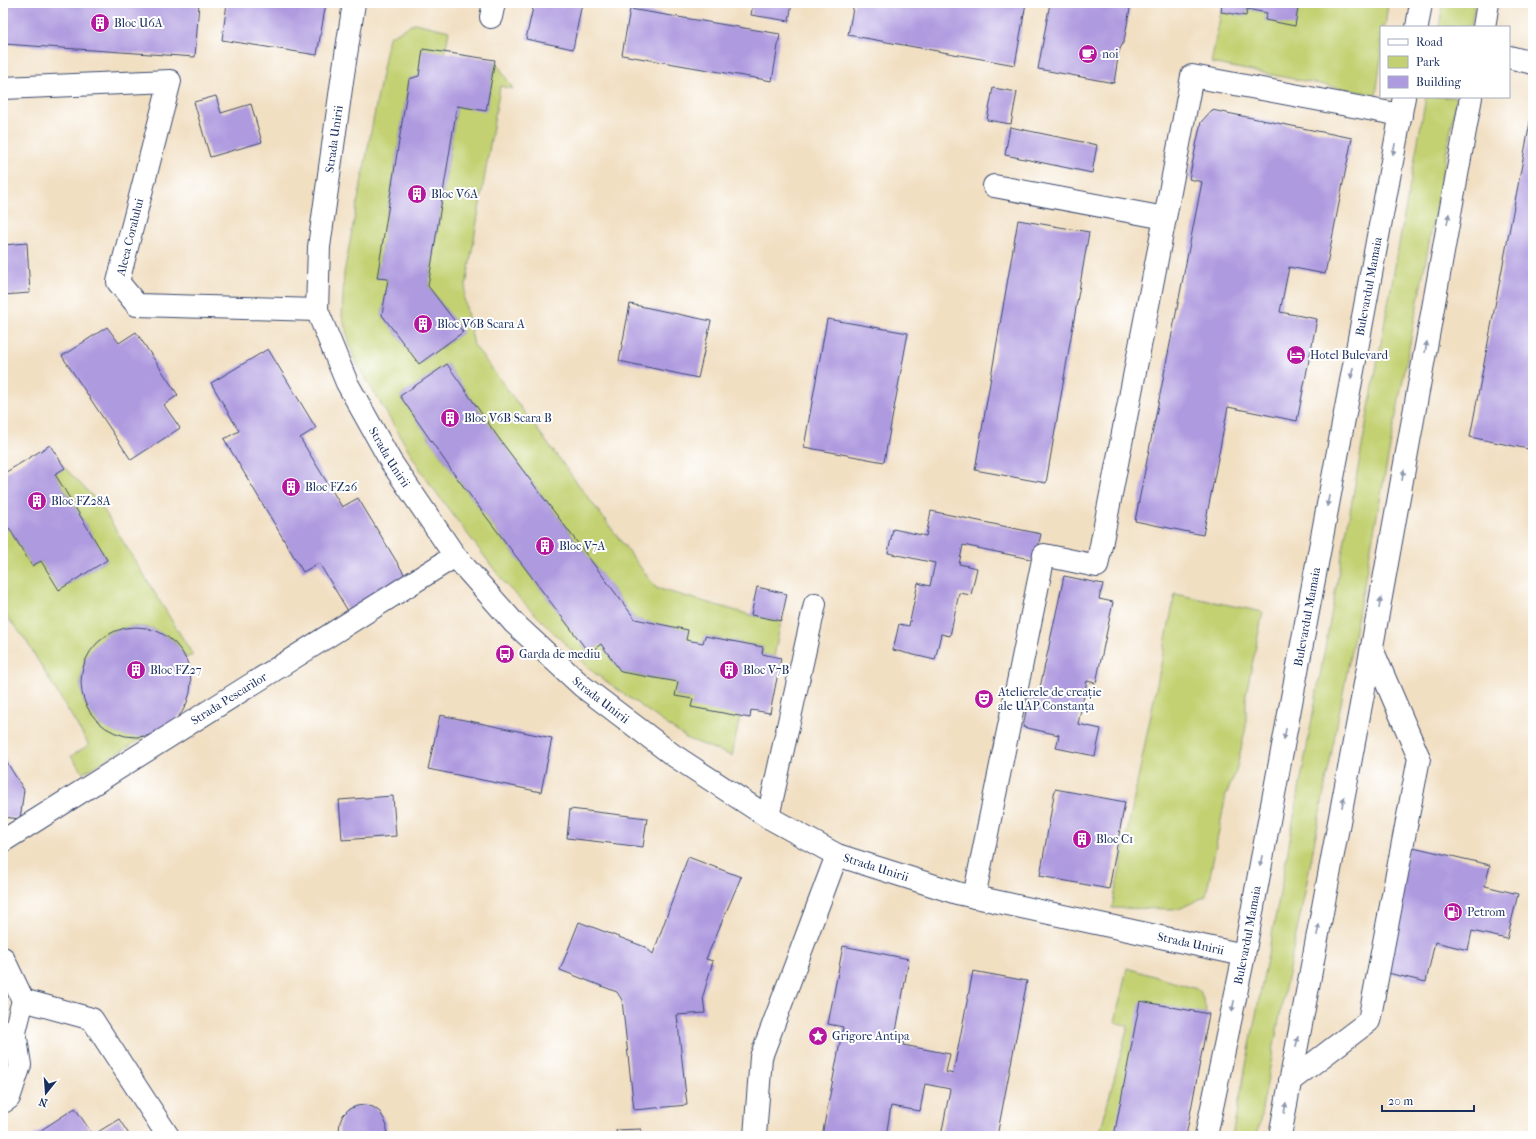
<svg xmlns="http://www.w3.org/2000/svg" width="1536" height="1139" viewBox="0 0 1536 1139" font-family="'IM FELL French Canon',serif">
	<style>
		.green { fill: #c3d172; stroke: #6f8068 }
		.building { fill: #ae9adf }
		.lines { fill: none; stroke-linecap: round; stroke-linejoin: round }
		.minor-casing { stroke: #3b496d; stroke-width: 24 }
		.major-casing { stroke: #3b496d; stroke-width: 24 }
		.minor { stroke: #fff; stroke-width: 22 }
		.major { stroke: #fff; stroke-width: 22 }
		.oneway { fill: #8d97ae }
		.labels { text-anchor: middle; stroke-width: 4; stroke-linejoin: round; paint-order: stroke }
		.poi-label { font-size: 12px; fill: #1b2f5e; stroke: #fff; text-anchor: start }
		.street-label { font-size: 12px; fill: #1b2f5e; stroke: #fff }
	</style>
	<rect width="100%" height="100%" fill="#fff"/>
	<filter id="ink" filterUnits="userSpaceOnUse"><feTurbulence type="fractalNoise" baseFrequency=".025" numOctaves="2"/><feDisplacementMap in="SourceGraphic" scale="8" xChannelSelector="R" yChannelSelector="G"/><feConvolveMatrix kernelMatrix="1 2 1 2 8 2 1 2 1" color-interpolation-filters="sRGB"/></filter>
	<filter id="wash" filterUnits="userSpaceOnUse"><feTurbulence type="fractalNoise" baseFrequency=".012" numOctaves="4" result="noise"/><feDisplacementMap in="SourceGraphic" scale="16" xChannelSelector="R" yChannelSelector="G"/><feGaussianBlur stdDeviation="0.9" result="paint"/><feColorMatrix in="noise" values="0 0 0 0 0 0 0 0 0 0 0 0 0 0 0 0 0 1.4 0 .05"/><feComposite in="paint" operator="in"/></filter>
	<g filter="url(#wash)">
		<rect width="100%" height="100%" fill="#f1dfc2"/>
		<g class="green">
			<polygon points="1299,3 1388,3 1385,27 1381,27 1381,58 1376,95 1211,63 1221,12 1246,16 1247,9 1267,13 1265,20 1295,25"/>
			<polygon points="1443,3 1475,3 1471,27 1439,27"/>
			<polygon points="415,23 449,31 445,53 419,76 409,79 377,278 388,279 382,315 419,364 463,332 428,286 457,106 486,110 495,60 513,89 500,86 464,298 474,345 656,588 751,615 781,621 774,657 762,654 763,647 705,636 703,643 686,640 687,630 635,619 500,440 447,364 400,396 454,474 589,653 601,644 621,672 678,682 675,696 693,699 740,716 732,756 686,738 593,672 506,585 426,479 354,359 342,316 344,273 389,37"/>
			<polygon points="1426,97 1457,97 1304,897 1285,988 1257,1136 1232,1136 1281,888"/>
			<polygon points="65,468 100,504 193,655 186,658 174,641 152,628 131,626 106,634 85,658 80,683 84,703 99,724 124,736 147,736 83,773 71,756 89,745 25,639 3,612 3,532 9,528 32,566 41,561 59,590 107,560 55,474"/>
			<polygon points="1175,594 1263,612 1246,694 1246,727 1236,771 1226,795 1206,896 1179,909 1112,908"/>
			<polygon points="1127,968 1200,990 1206,1009 1182,1136 1099,1136 1128,1026 1115,1022"/>
		</g>
		<g id="blocks">
			<g class="building">
				<polygon points="3,3 199,3 195,57 3,44"/>
				<polygon points="227,3 326,3 317,55 222,40"/>
				<polygon points="534,3 582,3 573,49 526,39"/>
				<polygon points="753,3 792,3 789,21 751,15"/>
				<polygon points="854,3 1026,3 1015,65 848,35"/>
				<polygon points="1050,3 1131,3 1124,41 1119,51 1114,83 1038,69"/>
				<polygon points="1222,3 1299,3 1295,26 1265,20 1267,13 1247,9 1246,16 1221,12"/>
				<polygon points="630,9 780,34 772,81 622,55"/>
				<polygon points="423,49 495,60 486,111 457,106 428,286 463,332 419,364 382,315 388,279 377,278 409,79 419,76"/>
				<polygon points="993,88 1017,92 1011,124 987,120"/>
				<polygon points="216,96 221,113 251,104 262,142 210,157 194,102"/>
				<polygon points="1212,110 1352,138 1325,274 1289,267 1280,312 1317,319 1297,421 1228,407 1203,535 1135,521 1202,182 1189,179 1201,122"/>
				<polygon points="1532,112 1533,112 1533,450 1470,437"/>
				<polygon points="1010,127 1097,145 1092,173 1005,155"/>
				<polygon points="1018,220 1089,232 1046,483 975,470"/>
				<polygon points="27,243 30,293 3,295 3,245"/>
				<polygon points="630,304 711,321 698,378 619,361"/>
				<polygon points="827,319 908,333 884,462 804,447"/>
				<polygon points="107,327 119,343 136,332 178,395 164,405 180,428 131,460 62,356"/>
				<polygon points="268,349 316,428 300,438 342,507 358,498 409,582 351,616 319,563 303,572 224,439 239,431 211,383"/>
				<polygon points="447,364 500,440 635,619 688,630 686,640 703,643 705,636 763,647 762,654 781,658 770,713 751,710 750,718 691,707 693,699 675,696 678,682 621,672 601,644 589,653 454,474 400,396"/>
				<polygon points="50,445 65,468 55,474 107,560 59,590 41,561 32,566 9,528 3,531 3,474"/>
				<polygon points="931,511 1041,534 1035,560 963,545 959,564 977,568 971,595 959,593 950,636 941,634 935,660 893,650 899,624 909,626 918,583 930,586 935,563 888,553 893,529 926,536"/>
				<polygon points="1064,576 1103,584 1099,599 1113,602 1096,683 1087,681 1078,724 1101,729 1095,756 1056,748 1059,735 1023,727 1029,695 1038,697"/>
				<polygon points="757,587 787,594 781,621 751,615"/>
				<circle cx="136" cy="682" r="55"/>
				<polygon points="440,715 552,738 541,792 428,769"/>
				<polygon points="3,756 24,790 20,819 3,817"/>
				<polygon points="1055,789 1125,802 1109,889 1040,876"/>
				<polygon points="393,796 396,836 342,840 339,800"/>
				<polygon points="570,809 647,818 643,847 567,838"/>
				<polygon points="1409,846 1490,865 1485,886 1518,894 1507,939 1472,931 1468,950 1435,942 1426,982 1379,971"/>
				<polygon points="688,857 741,877 706,959 713,961 703,996 705,1013 677,1015 687,1105 634,1110 622,1000 617,992 560,970 579,922 645,947 653,954"/>
				<polygon points="843,946 909,959 895,1037 904,1039 903,1045 950,1054 946,1072 953,1074 973,971 1027,981 997,1136 941,1136 950,1089 925,1084 920,1111 891,1106 886,1136 822,1136 843,1027 828,1024"/>
				<polygon points="1140,1001 1209,1014 1186,1136 1114,1136"/>
				<polygon points="365,1105 373,1107 380,1112 384,1119 387,1126 386,1136 340,1136 339,1131 340,1122 343,1115 349,1109 357,1106"/>
				<polygon points="75,1108 93,1135 119,1119 130,1136 32,1136"/>
				<polygon points="641,1129 641,1136 617,1136 616,1130"/>
			</g>
		</g>
	</g>
	<g filter="url(#ink)">
		<use href="#blocks" fill-opacity="0" stroke="#3b496d" stroke-width="1"/>
		<g class="lines">
			<defs>
				<g id="minor">
					<path id="s1" d="M354 3 342 81 319 247 317 310 347 383 391 462 455 556 514 623 582 686 673 755 768 817 837 855 957 893 1244 955"/>
					<polyline points="491,17 494,3"/>
					<polyline points="1509,57 1533,63"/>
					<polyline points="3,88 170,81 118,282 137,305 317,310"/>
					<polyline points="994,186 1165,218"/>
					<polyline points="768,817 815,604"/>
					<path id="s2" d="M3 841 455 556"/>
					<polyline points="974,897 1044,555 1097,566 1165,218 1192,76 1401,115"/>
					<polyline points="3,958 23,1000 15,1032 20,1065 9,1098 3,1102"/>
					<polyline points="23,1000 92,1019 168,1136"/>
					<polyline points="1290,1081 1369,1021 1419,758 1372,649"/>
					<polyline points="755,1136 761,1057 837,855"/>
				</g>
				<g id="major">
					<polyline points="1417,27 1421,3"/>
					<polyline points="1484,27 1488,3"/>
					<path id="s3" d="M1206 1136 1244 955 1404 97"/>
					<polyline points="1280,1136 1373,641 1471,97"/>
				</g>
			</defs>
			<use href="#minor" class="minor-casing"/>
			<use href="#major" class="major-casing"/>
			<use href="#minor" class="minor"/>
			<use href="#major" class="major"/>
		</g>
		<defs><path id="oneway-solid" d="M-6-.8H1V-3.2L6.5 0L1 3.2V.8H-6Z"/></defs>
		<g class="oneway">
			<use href="#oneway-solid" transform="translate(1394 149) rotate(101)"/>
			<use href="#oneway-solid" transform="translate(1448 219) rotate(-80)"/>
			<use href="#oneway-solid" transform="translate(1426 347) rotate(-80)"/>
			<use href="#oneway-solid" transform="translate(1352 373) rotate(101)"/>
			<use href="#oneway-solid" transform="translate(1403 475) rotate(-80)"/>
			<use href="#oneway-solid" transform="translate(1328 501) rotate(101)"/>
			<use href="#oneway-solid" transform="translate(1380 603) rotate(-80)"/>
			<use href="#oneway-solid" transform="translate(1285 734) rotate(101)"/>
			<use href="#oneway-solid" transform="translate(1343 802) rotate(-79)"/>
			<use href="#oneway-solid" transform="translate(1261 861) rotate(101)"/>
			<use href="#oneway-solid" transform="translate(1318 930) rotate(-79)"/>
			<use href="#oneway-solid" transform="translate(1233 1006) rotate(102)"/>
			<use href="#oneway-solid" transform="translate(1297 1042) rotate(-79)"/>
			<use href="#oneway-solid" transform="translate(1285 1108) rotate(-80)"/>
		</g>
	</g>
	<defs>
		<symbol id="building-disc" viewBox="-11 -11 22 22"><circle r="9.5" fill="#b5179e" stroke="#fff"/><path d="M-4-6H4V6H1V3H-1V6H-4ZM-2.5-4.3h1.7v1.8h-1.7ZM.8-4.3h1.7v1.8H.8ZM-2.5-1h1.7V.8h-1.7ZM.8-1h1.7V.8H.8Z" fill="#fff"/></symbol>
		<symbol id="cafe-disc" viewBox="-11 -11 22 22"><circle r="9.5" fill="#b5179e" stroke="#fff"/><path d="M-5.5-4.5H6V0H3Q3 3.5 0 3.5H-2.5Q-5.5 3.5-5.5 0ZM3-3.2v2h1.7v-2ZM-6 4.5H4V6H-6Z" fill="#fff"/></symbol>
		<symbol id="hotel-disc" viewBox="-11 -11 22 22"><circle r="9.5" fill="#b5179e" stroke="#fff"/><path d="M-6-4.5h1.5V1H6V5H4.5V3h-9V5H-6ZM-4 0a1.8 1.8 0 1 1 3.6 0ZM.5 0V-2.5h3Q6-2.5 6 0Z" fill="#fff"/></symbol>
		<symbol id="bus-disc" viewBox="-11 -11 22 22"><circle r="9.5" fill="#b5179e" stroke="#fff"/><path d="M-5-6H5V4H4V6H2V4H-2V6H-4V4H-5ZM-3.5-4V0h7V-4ZM-3.5 1.2v1.5H-2V1.2ZM2 1.2v1.5H3.5V1.2Z" fill="#fff"/></symbol>
		<symbol id="theatre-disc" viewBox="-11 -11 22 22"><circle r="9.5" fill="#b5179e" stroke="#fff"/><path d="M-5-5.5Q0-4 5-5.5V0Q5 5 0 6Q-5 5-5 0ZM-3.3-2.5H-1v1.5H-3.3ZM1-2.5H3.3v1.5H1ZM-2.8 1Q0 5.5 2.8 1Z" fill="#fff"/></symbol>
		<symbol id="fuel-disc" viewBox="-11 -11 22 22"><circle r="9.5" fill="#b5179e" stroke="#fff"/><path d="M-5.5-6h7V0h2V4h1.3V-2.5L3-4.5l.8-.8L6-3V5H2.5V1h-1V6h-7ZM-4.2-4.7v3.2H.2V-4.7Z" fill="#fff"/></symbol>
		<symbol id="sight-disc" viewBox="-11 -11 22 22"><circle r="9.5" fill="#b5179e" stroke="#fff"/><path d="M0-6L1.8-2.2L6-1.7L2.9 1.2L3.7 5.4L0 3.3L-3.7 5.4L-2.9 1.2L-6-1.7L-1.8-2.2Z" fill="#fff"/></symbol>
	</defs>
	<g fill-rule="evenodd">
		<use href="#building-disc" x="89" y="12" width="22" height="22"/>
		<use href="#cafe-disc" x="1077" y="43" width="22" height="22"/>
		<use href="#building-disc" x="406" y="183" width="22" height="22"/>
		<use href="#building-disc" x="412" y="313" width="22" height="22"/>
		<use href="#hotel-disc" x="1285" y="344" width="22" height="22"/>
		<use href="#building-disc" x="439" y="407" width="22" height="22"/>
		<use href="#building-disc" x="280" y="476" width="22" height="22"/>
		<use href="#building-disc" x="26" y="490" width="22" height="22"/>
		<use href="#building-disc" x="534" y="535" width="22" height="22"/>
		<use href="#bus-disc" x="494" y="643" width="22" height="22"/>
		<use href="#building-disc" x="125" y="659" width="22" height="22"/>
		<use href="#building-disc" x="718" y="659" width="22" height="22"/>
		<use href="#theatre-disc" x="973" y="688" width="22" height="22"/>
		<use href="#building-disc" x="1071" y="828" width="22" height="22"/>
		<use href="#fuel-disc" x="1442" y="901" width="22" height="22"/>
		<use href="#sight-disc" x="807" y="1025" width="22" height="22"/>
	</g>
	<g class="labels">
		<g class="poi-label">
			<text x="114" y="27">Bloc U6A</text>
			<text x="1102" y="58">noi</text>
			<text x="431" y="198">Bloc V6A</text>
			<text x="437" y="328">Bloc V6B Scara A</text>
			<text x="1310" y="359">Hotel Bulevard</text>
			<text x="464" y="422">Bloc V6B Scara B</text>
			<text x="305" y="491">Bloc FZ26</text>
			<text x="51" y="505">Bloc FZ28A</text>
			<text x="559" y="550">Bloc V7A</text>
			<text x="519" y="658">Garda de mediu</text>
			<text x="150" y="674">Bloc FZ27</text>
			<text x="743" y="674">Bloc V7B</text>
			<text x="998" y="696">Atelierele de creație<tspan x="998" dy="14">ale UAP Constanța</tspan></text>
			<text x="1096" y="843">Bloc C1</text>
			<text x="1467" y="916">Petrom</text>
			<text x="832" y="1040">Grigore Antipa</text>
		</g>
		<g class="street-label">
			<text transform="translate(334 139) rotate(-82)" y="4">Strada Unirii</text>
			<text transform="translate(130 237) rotate(-76)" y="4">Aleea Coralului</text>
			<text dy="4" stroke="none"><textPath href="#s3" startOffset="865">Bulevardul Mamaia</textPath></text>
			<text dy="4" stroke="none"><textPath href="#s1" startOffset="474">Strada Unirii</textPath></text>
			<text dy="4" stroke="none"><textPath href="#s3" startOffset="529">Bulevardul Mamaia</textPath></text>
			<text dy="4" stroke="none"><textPath href="#s2" startOffset="267">Strada Pescarilor</textPath></text>
			<text dy="4" stroke="none"><textPath href="#s1" startOffset="798">Strada Unirii</textPath></text>
			<text dy="4" stroke="none"><textPath href="#s1" startOffset="1122">Strada Unirii</textPath></text>
			<text dy="4" stroke="none"><textPath href="#s3" startOffset="205">Bulevardul Mamaia</textPath></text>
			<text dy="4" stroke="none"><textPath href="#s1" startOffset="1446">Strada Unirii</textPath></text>
		</g>
	</g>
	<rect width="1536" height="1139" fill="none" stroke="#fff" stroke-width="16"/>
	<rect x="1380" y="26" width="130" height="72" fill="#ffffff" stroke="#a4acbf"/>
	<rect x="1388" y="39" width="20" height="6" fill="#ffffff" stroke="#a4acbf"/>
	<text x="1416" y="46" font-size="12" fill="#1b2f5e">Road</text>
	<rect x="1388" y="56" width="20" height="12" fill="#c3d172" stroke="#a4acbf"/>
	<text x="1416" y="66" font-size="12" fill="#1b2f5e">Park</text>
	<rect x="1388" y="76" width="20" height="12" fill="#ae9adf" stroke="#a4acbf"/>
	<text x="1416" y="86" font-size="12" fill="#1b2f5e">Building</text>
	<g transform="translate(46 1093) rotate(197)" stroke="#ffffff" stroke-width="3" paint-order="stroke">
	<path d="M0-3L7 15L0 10L-7 15Z" fill="#1b2f5e"/>
	<text y="-6" font-size="11" font-weight="bold" text-anchor="middle" fill="#1b2f5e">N</text>
	</g>
	<path d="M1382 1105v6h92v-6" fill="none" stroke="#1b2f5e" stroke-width="2"/>
	<text x="1388" y="1105" font-size="12" fill="#1b2f5e" stroke="#ffffff" stroke-width="3" paint-order="stroke">20 m</text>
</svg>
